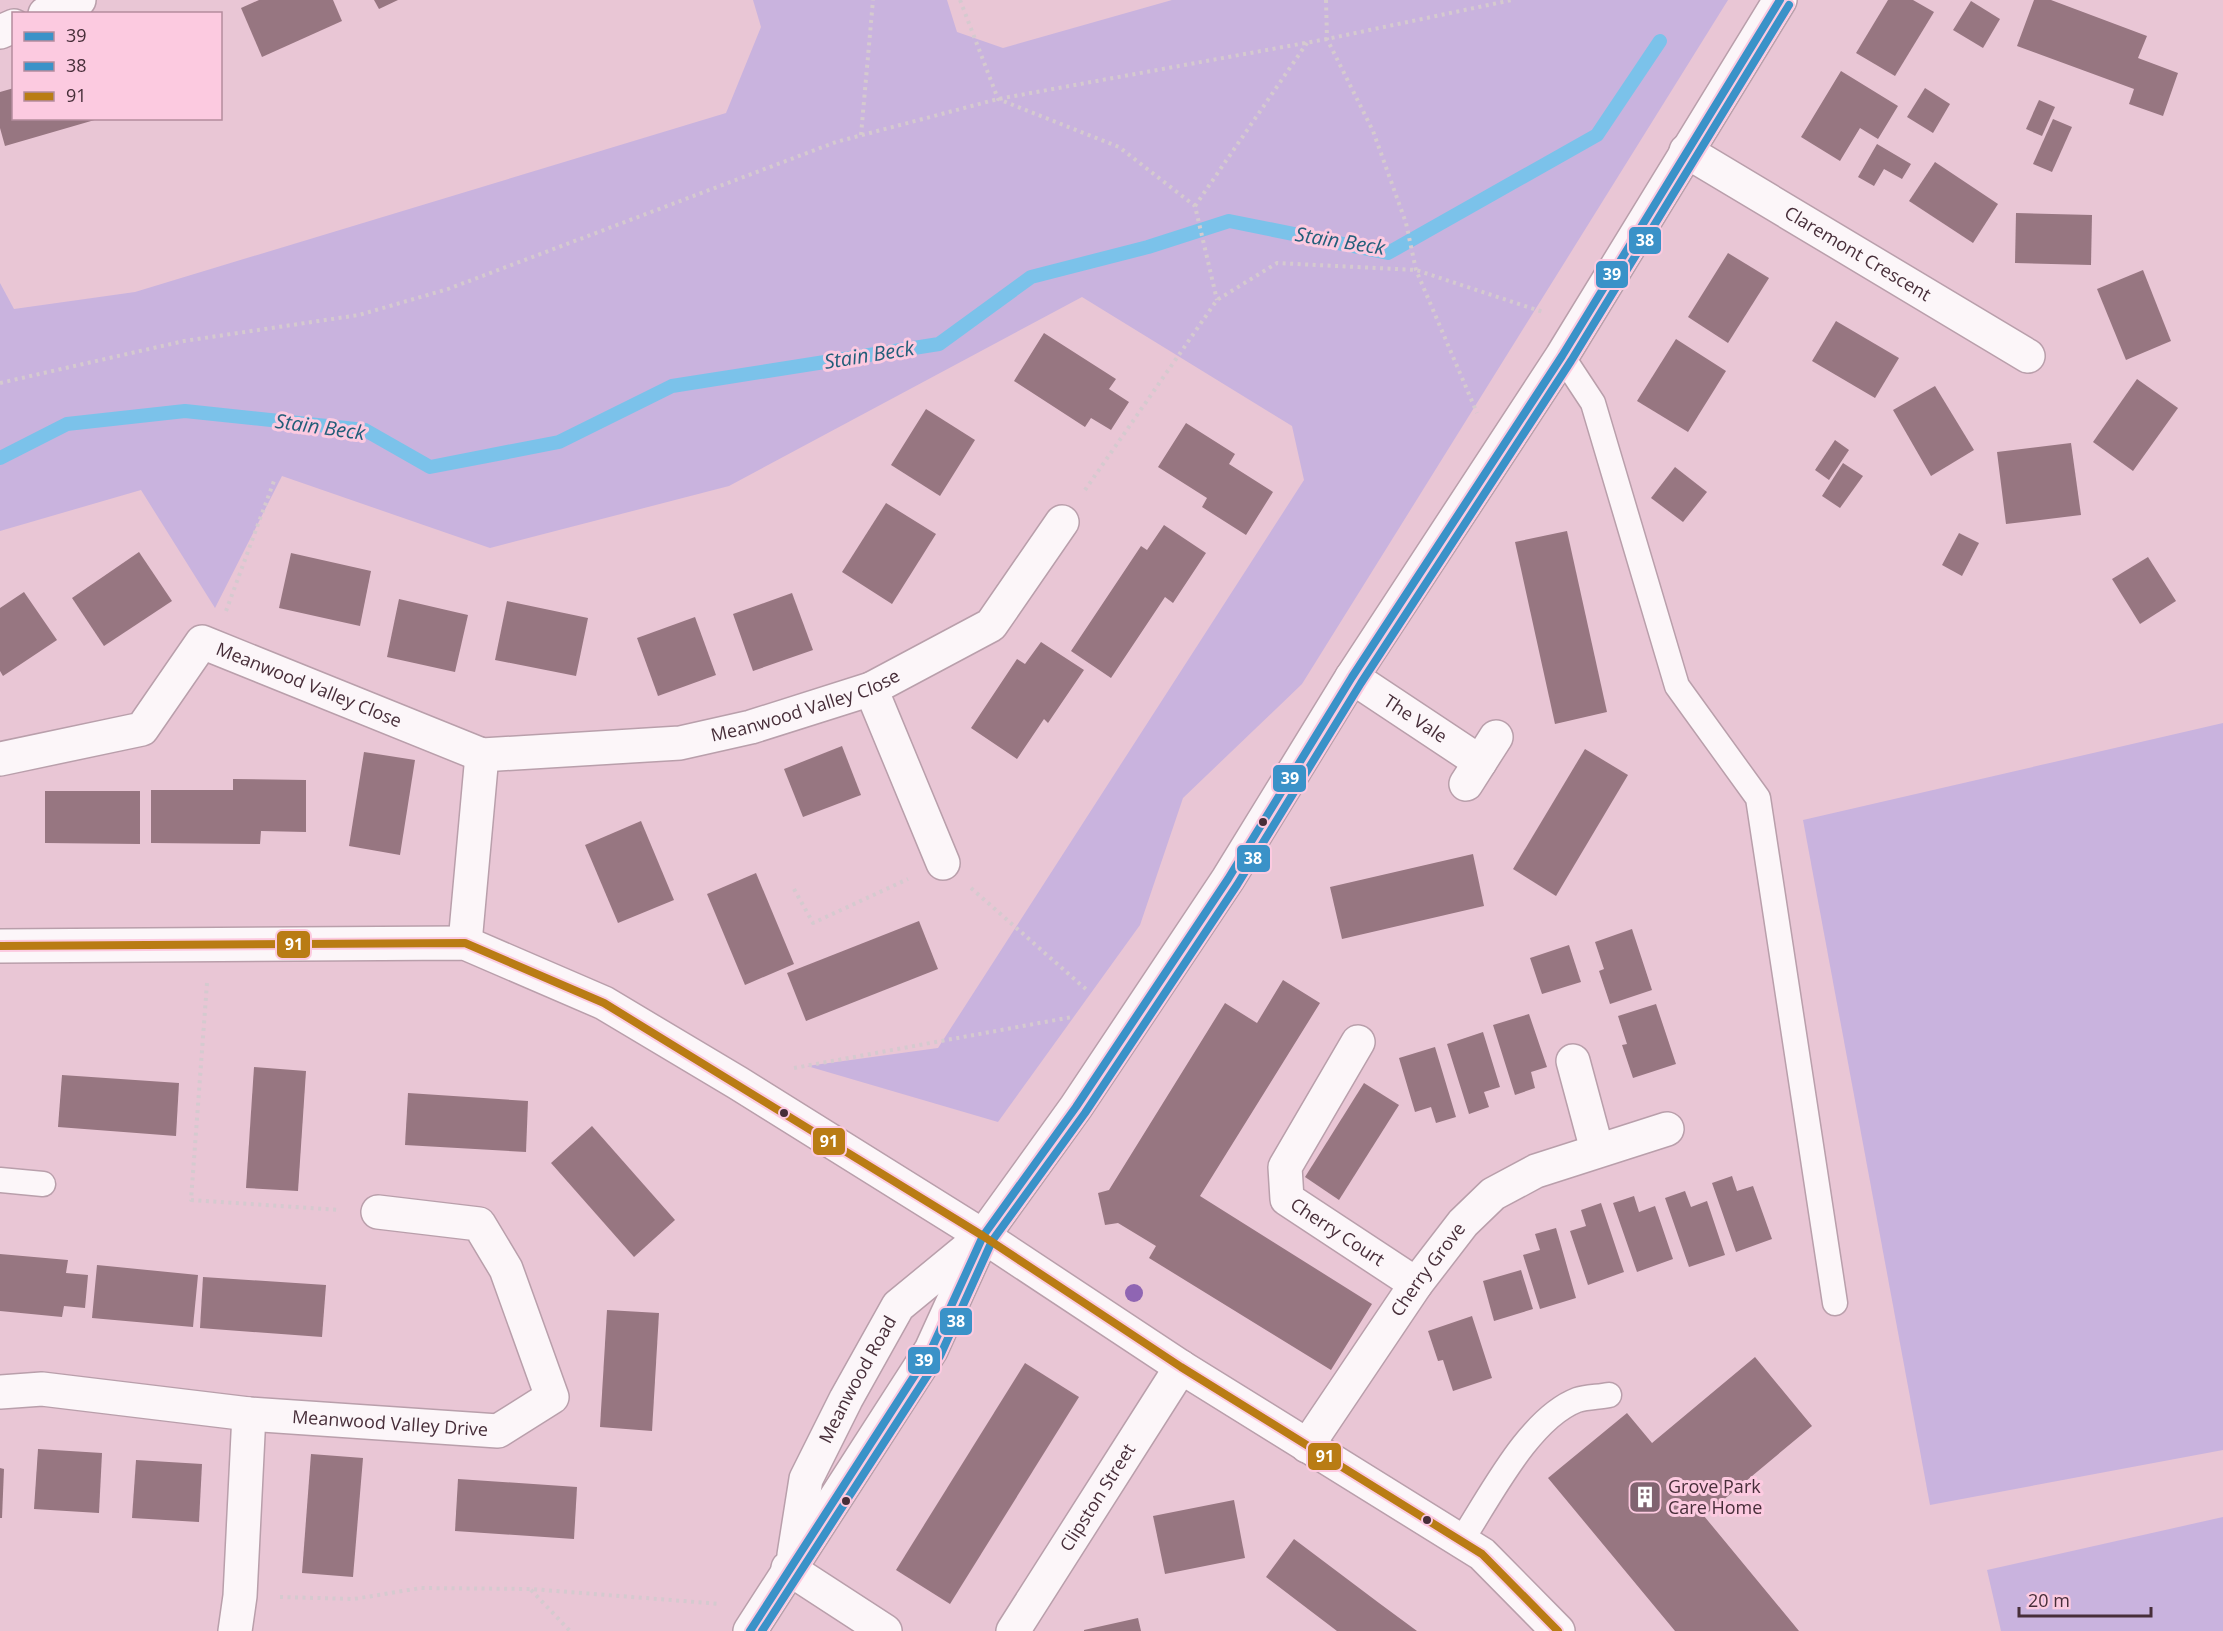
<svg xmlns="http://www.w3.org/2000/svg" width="2223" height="1631" viewBox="0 0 2223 1631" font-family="'Open Sans',sans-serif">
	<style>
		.green { fill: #c9b3de }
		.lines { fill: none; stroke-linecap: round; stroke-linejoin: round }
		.stream { stroke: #7bc2ea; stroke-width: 14 }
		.building { fill: #977681 }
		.lane-casing { stroke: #b99fab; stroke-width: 27 }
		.street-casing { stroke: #b99fab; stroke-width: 36 }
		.secondary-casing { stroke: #b99fab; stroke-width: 36 }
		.path { stroke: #d5cacf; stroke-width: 4; stroke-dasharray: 3 4.5; stroke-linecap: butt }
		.lane { stroke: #fcf6f9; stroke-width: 24 }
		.street { stroke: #fcf6f9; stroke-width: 33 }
		.secondary { stroke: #fcf6f9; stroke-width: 33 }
		.bus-1-casing { stroke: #fccae0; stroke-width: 12 }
		.bus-2-casing { stroke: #fccae0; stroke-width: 12 }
		.bus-3-casing { stroke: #fccae0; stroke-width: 12 }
		.bus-1 { stroke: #3a92c8; stroke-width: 8 }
		.bus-2 { stroke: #3a92c8; stroke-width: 8 }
		.bus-3 { stroke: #b97c14; stroke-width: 8 }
		.tree { fill: #8f65b3 }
		.bus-dot { fill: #472e39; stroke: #fccae0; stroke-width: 2 }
		.labels { text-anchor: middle; stroke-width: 6; stroke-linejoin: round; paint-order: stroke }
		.street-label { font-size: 18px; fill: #472e39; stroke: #fccae0 }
		.poi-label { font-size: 18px; fill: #472e39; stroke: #fccae0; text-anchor: start }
		.water-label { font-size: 20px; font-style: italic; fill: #225e79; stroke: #fccae0 }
		.line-badge { stroke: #fccae0; stroke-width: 2 }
		.badge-label { font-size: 16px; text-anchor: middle; font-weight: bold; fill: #fff }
	</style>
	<rect width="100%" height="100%" fill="#e9c6d5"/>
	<g class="green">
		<polygon points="753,0 947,0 957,32 1003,48 1172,0 1728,0 1302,684 1183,798 1140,925 998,1122 807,1066 938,1048 1304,480 1292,426 1082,297 729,486 490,548 282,476 215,608 141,490 0,531 0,283 14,309 135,292 726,113 761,27"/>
		<polygon points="2223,723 2223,1450 1930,1505 1803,820"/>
		<polygon points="2223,1517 2223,1631 2001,1631 1987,1570"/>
	</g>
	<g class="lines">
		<polyline class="stream" points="0,458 67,424 185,411 365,430 430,467 559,442 672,386 939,344 1031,277 1148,247 1229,221 1388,253 1597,135 1660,41"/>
	</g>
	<g class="building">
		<polygon points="259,0 333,0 342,21 262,57 241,8"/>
		<polygon points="374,0 398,0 379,9"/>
		<polygon points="1888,0 1913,0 1934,12 1895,76 1856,53"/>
		<polygon points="2034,0 2051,0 2147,36 2138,58 2178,73 2163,116 2129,104 2134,89 2017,46"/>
		<polygon points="1971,1 2000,19 1983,48 1953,30"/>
		<polygon points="1841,71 1898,106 1878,139 1860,128 1840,161 1801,137"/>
		<polygon points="14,88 14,118 98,119 5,146 0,128 0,92"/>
		<polygon points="1925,88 1950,104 1933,133 1907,117"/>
		<polygon points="2039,100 2055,107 2042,136 2026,129"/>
		<polygon points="2053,119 2072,127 2052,172 2033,164"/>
		<polygon points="1877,144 1911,164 1902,179 1884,169 1874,186 1858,177"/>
		<polygon points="1935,162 1998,204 1973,243 1909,201"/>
		<polygon points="2016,213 2092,215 2091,265 2015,263"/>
		<polygon points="1728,253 1769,278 1728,343 1688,317"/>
		<polygon points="2143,270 2171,341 2126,360 2097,289"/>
		<polygon points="1836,321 1899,358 1875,398 1812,361"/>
		<polygon points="1044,333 1116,379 1109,389 1129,402 1111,430 1091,418 1085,427 1014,381"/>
		<polygon points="1676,339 1726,371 1688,432 1637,401"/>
		<polygon points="2137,379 2178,408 2133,471 2093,442"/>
		<polygon points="1935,386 1974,450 1931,476 1893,410"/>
		<polygon points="926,409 975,440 940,496 891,465"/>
		<polygon points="1186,423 1235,454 1229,464 1273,492 1246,535 1202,507 1207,498 1158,467"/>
		<polygon points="1835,440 1849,450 1829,480 1815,470"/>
		<polygon points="2071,443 2081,515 2006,524 1997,452"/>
		<polygon points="1843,463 1863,476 1840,508 1822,496"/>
		<polygon points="1675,467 1707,492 1683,522 1651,498"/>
		<polygon points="886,503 936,534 892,604 842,572"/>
		<polygon points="1164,525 1206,553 1173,603 1165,597 1111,678 1071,651 1141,546 1147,550"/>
		<polygon points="1567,531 1607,712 1555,724 1515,542"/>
		<polygon points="1959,533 1979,543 1962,576 1942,565"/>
		<polygon points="139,552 172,601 104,646 72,598"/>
		<polygon points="291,553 371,571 360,626 279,608"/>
		<polygon points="2148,557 2176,601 2140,624 2112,579"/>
		<polygon points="24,592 57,640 3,676 0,671 0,608"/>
		<polygon points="792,593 813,650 753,671 733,614"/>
		<polygon points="399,599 468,615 455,672 387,657"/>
		<polygon points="507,601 588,618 576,676 495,660"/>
		<polygon points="695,617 716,675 658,696 637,638"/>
		<polygon points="1041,642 1084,670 1048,723 1044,719 1017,759 971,728 1017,659 1025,664"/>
		<polygon points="842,746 861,795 803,817 784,769"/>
		<polygon points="1585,749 1628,775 1556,896 1513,869"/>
		<polygon points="364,752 415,760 400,855 349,846"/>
		<polygon points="233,779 306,780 306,832 261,831 260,844 151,843 151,790 233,790"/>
		<polygon points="45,791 140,791 140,844 45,843"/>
		<polygon points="641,821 674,900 618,923 585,845"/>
		<polygon points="1473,854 1484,906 1342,939 1330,887"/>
		<polygon points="756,873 794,964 745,985 707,894"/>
		<polygon points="919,921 938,969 806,1021 787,973"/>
		<polygon points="1632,929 1652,990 1610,1004 1599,971 1604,969 1595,942"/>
		<polygon points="1569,945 1581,982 1542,994 1530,958"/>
		<polygon points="1283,980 1320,1003 1200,1196 1372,1304 1331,1370 1149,1258 1156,1246 1118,1223 1105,1225 1098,1193 1109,1190 1225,1003 1257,1023"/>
		<polygon points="1656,1004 1676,1064 1633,1078 1622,1045 1627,1044 1618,1016"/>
		<polygon points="1529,1014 1547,1067 1531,1072 1535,1088 1515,1095 1493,1025"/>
		<polygon points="1483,1032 1500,1087 1484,1092 1489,1107 1469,1114 1447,1044"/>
		<polygon points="1435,1047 1456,1117 1436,1123 1431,1107 1415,1112 1399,1058"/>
		<polygon points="254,1067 306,1071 298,1191 246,1188"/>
		<polygon points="62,1075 179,1083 176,1136 58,1127"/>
		<polygon points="1364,1083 1399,1105 1339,1200 1305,1177"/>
		<polygon points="408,1093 528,1101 526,1152 405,1145"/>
		<polygon points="592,1126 675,1220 634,1257 551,1163"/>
		<polygon points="1732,1176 1737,1191 1753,1186 1772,1239 1736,1252 1712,1183"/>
		<polygon points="1685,1191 1691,1207 1707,1201 1725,1255 1689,1267 1665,1198"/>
		<polygon points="1634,1196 1639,1212 1655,1206 1673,1259 1637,1272 1613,1203"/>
		<polygon points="1601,1203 1624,1272 1588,1285 1570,1231 1586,1226 1581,1210"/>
		<polygon points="1556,1228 1576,1298 1540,1309 1523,1255 1540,1250 1535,1234"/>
		<polygon points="0,1254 68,1260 66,1273 88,1275 85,1308 64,1306 62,1317 0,1311"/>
		<polygon points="97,1265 198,1275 193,1327 92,1318"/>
		<polygon points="1521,1270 1533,1309 1494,1321 1483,1281"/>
		<polygon points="203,1277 326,1285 322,1337 200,1328"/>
		<polygon points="607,1310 659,1313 652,1431 600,1427"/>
		<polygon points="1472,1316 1492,1378 1453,1391 1443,1360 1438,1361 1428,1331"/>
		<polygon points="1755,1357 1812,1426 1704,1516 1799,1631 1675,1631 1548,1478 1627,1413 1652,1443"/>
		<polygon points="1025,1363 1079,1397 950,1604 896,1570"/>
		<polygon points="38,1449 102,1453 99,1513 34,1509"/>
		<polygon points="311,1454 363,1458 353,1577 302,1573"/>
		<polygon points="136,1460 202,1464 199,1522 132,1518"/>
		<polygon points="0,1468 4,1469 2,1518 0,1518"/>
		<polygon points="458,1479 577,1487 574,1539 455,1531"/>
		<polygon points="1234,1500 1245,1558 1165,1574 1153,1516"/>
		<polygon points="1294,1539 1379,1603 1417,1631 1337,1631 1308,1609 1266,1577"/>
		<polygon points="1138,1618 1141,1631 1084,1631 1084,1630"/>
	</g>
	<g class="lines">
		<defs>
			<g id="lane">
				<polyline points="1562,356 1593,403 1677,686 1758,798 1835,1303"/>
				<polyline points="0,1180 43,1184"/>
				<path d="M1461 1541C1489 1499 1528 1419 1577 1400 1586 1397 1599 1397 1609 1395"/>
			</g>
			<g id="street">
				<polyline points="45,14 79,0"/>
				<polyline points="0,32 14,26"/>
				<path id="s1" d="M1686 151 2028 356"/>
				<path id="s2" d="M1352 677 1480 762"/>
				<polyline points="871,689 943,863"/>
				<path id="s3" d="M0 759 142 729 202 642 482 755 680 743 751 727 871 689 991 625 1062 522"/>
				<polyline points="1466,784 1496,737"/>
				<polyline points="465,943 482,755"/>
				<path id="s4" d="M1358 1042 1285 1167 1287 1199 1416 1284"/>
				<polyline points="1573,1061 1597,1150"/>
				<path id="s5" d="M0 1392 42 1389 249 1414 498 1431 552 1397 506 1269 479 1224 378 1212"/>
				<path id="s6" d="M1307 1446 1416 1284 1463 1223 1493 1194 1536 1171 1667 1129"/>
				<polyline points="788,1568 885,1631"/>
				<polyline points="235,1631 240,1596 249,1414"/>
				<path id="s7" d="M1013 1631 1181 1367"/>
			</g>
			<g id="secondary">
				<polyline points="0,946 465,943 604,1003 738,1083 983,1236 1181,1367 1482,1554 1558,1631"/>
				<path id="s8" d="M794 1555 806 1479 846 1399 898 1306 977 1241"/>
				<polyline points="750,1631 931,1350 983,1236 1076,1107 1228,879 1352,677 1562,356 1780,0"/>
			</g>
		</defs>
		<use href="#lane" class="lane-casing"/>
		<use href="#street" class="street-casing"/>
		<use href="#secondary" class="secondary-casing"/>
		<g class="path">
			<polyline points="960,0 998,99 1119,147 1195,206 1217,300"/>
			<polyline points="1326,0 1327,39 1373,131 1406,223 1416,270 1477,413"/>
			<polyline points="861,135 873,0"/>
			<polyline points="1195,206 1307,43"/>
			<polyline points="0,383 184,341 359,315 448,289 836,142 998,99 1327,39 1512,0"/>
			<polyline points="1085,490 1217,300 1277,263 1416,270 1543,312"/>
			<polyline points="226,611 274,481"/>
			<polyline points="971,888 1088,991"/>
			<polyline points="794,889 813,923 908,879"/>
			<polyline points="207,983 191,1200 340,1210"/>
			<polyline points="794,1068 1072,1017"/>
			<polyline points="531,1590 570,1631"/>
			<polyline points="280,1597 354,1599 421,1588 531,1589 721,1604"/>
		</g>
		<use href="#lane" class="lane"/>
		<use href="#street" class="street"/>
		<use href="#secondary" class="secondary"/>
		<defs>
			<polyline id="bus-1" points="750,1631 931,1350 983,1236 1076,1107 1228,879 1352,677 1562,356 1780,0"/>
			<polyline id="bus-2" points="762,1631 940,1356 992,1241 1085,1113 1237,885 1361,683 1571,361 1789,5"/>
			<polyline id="bus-3" points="0,946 465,943 604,1003 983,1236 1181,1367 1482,1554 1558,1631"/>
		</defs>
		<use href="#bus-1" class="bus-1-casing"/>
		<use href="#bus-2" class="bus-2-casing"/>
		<use href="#bus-3" class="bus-3-casing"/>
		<use href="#bus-1" class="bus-1"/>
		<use href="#bus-2" class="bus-2"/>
		<use href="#bus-3" class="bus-3"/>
	</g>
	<circle class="tree" cx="1134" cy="1293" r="9"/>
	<defs>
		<symbol id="building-square" viewBox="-11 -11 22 22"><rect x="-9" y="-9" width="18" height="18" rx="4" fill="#806370" stroke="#fccae0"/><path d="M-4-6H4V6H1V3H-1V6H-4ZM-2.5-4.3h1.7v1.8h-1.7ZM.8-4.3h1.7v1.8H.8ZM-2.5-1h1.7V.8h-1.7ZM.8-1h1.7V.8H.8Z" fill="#fff"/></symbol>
	</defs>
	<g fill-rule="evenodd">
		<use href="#building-square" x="1626" y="1478" width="38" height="38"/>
	</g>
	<g class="bus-dot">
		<circle cx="1263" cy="822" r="5"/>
		<circle cx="784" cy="1113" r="5"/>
		<circle cx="846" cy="1501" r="5"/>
		<circle cx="1427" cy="1520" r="5"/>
	</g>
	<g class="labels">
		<g class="street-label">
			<text dy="6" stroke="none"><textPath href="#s1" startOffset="200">Claremont Crescent</textPath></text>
			<text dy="6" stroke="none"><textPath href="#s3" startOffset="366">Meanwood Valley Close</textPath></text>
			<text dy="6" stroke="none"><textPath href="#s3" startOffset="882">Meanwood Valley Close</textPath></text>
			<text dy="6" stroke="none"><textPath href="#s2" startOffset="76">The Vale</textPath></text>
			<text dy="6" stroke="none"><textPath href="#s4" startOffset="237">Cherry Court</textPath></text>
			<text dy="6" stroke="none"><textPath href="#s6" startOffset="214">Cherry Grove</textPath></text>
			<text dy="6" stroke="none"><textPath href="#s8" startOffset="189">Meanwood Road</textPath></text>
			<text dy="6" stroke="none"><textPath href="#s5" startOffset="392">Meanwood Valley Drive</textPath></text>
			<text dy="6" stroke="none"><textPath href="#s7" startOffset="158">Clipston Street</textPath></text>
		</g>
		<g class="poi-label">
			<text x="1668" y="1493">Grove Park<tspan x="1668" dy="21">Care Home</tspan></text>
		</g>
		<g class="water-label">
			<text transform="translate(1340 241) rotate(9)" y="7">Stain Beck</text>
			<text transform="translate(869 355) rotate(-9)" y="7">Stain Beck</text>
			<text transform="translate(320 427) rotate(8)" y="7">Stain Beck</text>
		</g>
	</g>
	<g class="line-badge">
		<rect x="1628" y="226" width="34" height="29" rx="6" fill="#3a92c8"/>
		<rect x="1595" y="260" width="34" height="29" rx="6" fill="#3a92c8"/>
		<rect x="1272" y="764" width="35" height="29" rx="6" fill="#3a92c8"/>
		<rect x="1236" y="844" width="35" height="29" rx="6" fill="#3a92c8"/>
		<rect x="276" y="930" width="35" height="29" rx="6" fill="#b97c14"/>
		<rect x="812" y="1127" width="34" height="29" rx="6" fill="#b97c14"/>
		<rect x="939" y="1307" width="34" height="29" rx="6" fill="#3a92c8"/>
		<rect x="907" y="1346" width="34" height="29" rx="6" fill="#3a92c8"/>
		<rect x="1307" y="1442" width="35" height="29" rx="6" fill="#b97c14"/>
	</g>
	<g class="badge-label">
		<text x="1645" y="246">38</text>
		<text x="1612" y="280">39</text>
		<text x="1290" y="784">39</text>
		<text x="1253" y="864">38</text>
		<text x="294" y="950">91</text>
		<text x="829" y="1147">91</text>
		<text x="956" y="1327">38</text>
		<text x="924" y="1366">39</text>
		<text x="1325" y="1462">91</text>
	</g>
	<rect x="12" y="12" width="210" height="108" fill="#fccae0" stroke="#b48c9d" stroke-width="1.5"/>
	<rect x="24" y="32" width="30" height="9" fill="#3a92c8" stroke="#b48c9d" stroke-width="1.5"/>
	<text x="66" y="42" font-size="18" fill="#472e39">39</text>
	<rect x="24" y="62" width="30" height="9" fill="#3a92c8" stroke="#b48c9d" stroke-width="1.5"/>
	<text x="66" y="72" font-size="18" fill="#472e39">38</text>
	<rect x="24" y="92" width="30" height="9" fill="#b97c14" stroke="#b48c9d" stroke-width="1.5"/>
	<text x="66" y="102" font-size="18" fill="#472e39">91</text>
	<path d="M2019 1607v9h132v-9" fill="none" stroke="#472e39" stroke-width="3"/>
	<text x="2028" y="1607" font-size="18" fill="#472e39" stroke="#fccae0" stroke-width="4.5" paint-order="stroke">20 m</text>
</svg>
